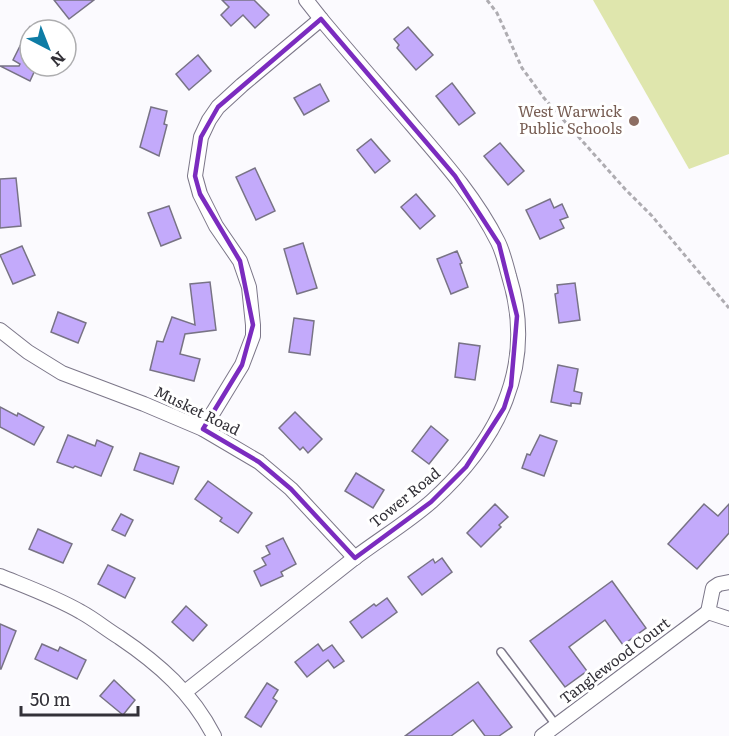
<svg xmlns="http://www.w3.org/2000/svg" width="729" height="736" viewBox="0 0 729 736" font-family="Literata,serif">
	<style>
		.green { fill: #dfe6ad }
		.building { fill: #c3aafb; stroke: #787385; stroke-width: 1.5 }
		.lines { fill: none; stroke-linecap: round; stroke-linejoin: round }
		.lane-casing { stroke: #7c7789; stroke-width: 10 }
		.street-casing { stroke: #7c7789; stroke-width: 16 }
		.path { stroke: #aeacb1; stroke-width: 3; stroke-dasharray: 4.5 3; stroke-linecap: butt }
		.lane { stroke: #fff; stroke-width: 7 }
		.street { stroke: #fff; stroke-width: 14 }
		.marked { fill: none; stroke: #7b2cbf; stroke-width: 4.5; stroke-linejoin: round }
		.education-dot { fill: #8d6e63; stroke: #fff; stroke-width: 2 }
		.labels { text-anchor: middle; stroke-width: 6; stroke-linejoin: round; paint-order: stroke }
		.education-label { font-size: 15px; fill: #785e54; stroke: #fff; text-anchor: end }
		.street-label { font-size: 15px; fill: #333138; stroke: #fff }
	</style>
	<rect width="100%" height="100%" fill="#fbfafe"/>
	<polygon class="green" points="593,0 729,0 729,154 689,169"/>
	<g class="building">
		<polygon points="54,0 94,0 69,19"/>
		<polygon points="222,0 254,0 269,15 255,28 243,15 231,26 221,15 229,7"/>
		<polygon points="30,26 30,67 35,70 30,81 0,66 19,66 20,64 13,60"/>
		<polygon points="408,27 433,55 416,70 397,48 399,45 394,39"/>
		<polygon points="198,55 211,71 189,90 176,74"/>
		<polygon points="452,83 475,113 459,125 436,96"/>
		<polygon points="320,84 329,101 304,115 294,98"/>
		<polygon points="151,107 167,111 164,124 167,125 159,156 140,147"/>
		<polygon points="371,139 390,161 375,173 357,150"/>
		<polygon points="500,143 524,171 508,185 484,156"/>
		<polygon points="255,168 275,211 256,220 236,177"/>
		<polygon points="16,178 21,226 0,228 0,179"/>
		<polygon points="416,194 435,216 420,229 401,207"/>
		<polygon points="550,199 554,208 562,204 568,217 560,220 564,228 540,239 526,210"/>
		<polygon points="169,206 181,238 161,246 148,213"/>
		<polygon points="303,243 317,288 297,294 284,249"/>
		<polygon points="22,246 35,275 13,284 0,255"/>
		<polygon points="457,251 462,263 460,264 468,287 451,294 437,259"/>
		<polygon points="210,282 216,330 185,334 180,354 200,359 194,381 150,370 157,341 163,342 172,317 195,325 190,284"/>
		<polygon points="575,283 580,320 559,323 555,294 558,293 557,285"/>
		<polygon points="58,312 86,323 78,343 51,332"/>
		<polygon points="294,318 314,321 310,355 289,352"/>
		<polygon points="459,343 480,346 475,380 455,377"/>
		<polygon points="558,365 578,369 574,391 582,393 580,404 571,403 571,406 551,402"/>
		<polygon points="0,407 17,416 18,413 44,427 34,445 0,427"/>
		<polygon points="295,412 322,439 308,453 303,447 300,450 279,428"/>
		<polygon points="431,426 448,440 429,464 412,451"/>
		<polygon points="68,435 95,446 97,440 113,447 101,476 75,466 73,468 57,462"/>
		<polygon points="540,435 557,441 544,476 522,468 527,454 530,455"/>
		<polygon points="140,453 179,467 173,484 134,470"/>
		<polygon points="356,473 384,490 373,508 345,491"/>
		<polygon points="208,481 252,513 238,533 220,521 222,518 195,499"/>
		<polygon points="495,504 508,517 499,525 501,527 481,547 467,533"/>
		<polygon points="704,504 718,516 729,504 729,533 697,569 668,544"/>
		<polygon points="121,514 133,520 125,536 112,530"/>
		<polygon points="38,529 72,544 63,563 29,549"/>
		<polygon points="283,538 296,564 281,572 283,576 261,586 254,571 266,565 262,558 270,554 266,546"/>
		<polygon points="442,558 452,572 422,595 408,577 433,559 435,563"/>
		<polygon points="108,565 135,578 125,598 98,584"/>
		<polygon points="612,581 646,628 623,645 605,620 569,647 587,671 565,687 530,641"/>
		<polygon points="387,598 397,612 362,638 350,622 374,604 376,606"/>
		<polygon points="186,606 207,625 193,641 172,622"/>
		<polygon points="0,624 16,631 1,669 0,669"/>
		<polygon points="42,644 58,651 60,647 86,660 77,679 35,659"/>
		<polygon points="318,644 323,651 332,645 344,661 334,668 328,660 307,677 295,662"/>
		<polygon points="114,680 135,700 123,715 100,696"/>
		<polygon points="478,682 512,727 499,736 485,736 473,720 451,736 405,736"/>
		<polygon points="267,683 278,690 273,698 277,701 261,727 245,717"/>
	</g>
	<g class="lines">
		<defs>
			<polyline id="lane" points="501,652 556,725"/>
			<g id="street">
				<polyline points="0,330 28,352 62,373 144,404 203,429 259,462 291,489 355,558"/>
				<polyline points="203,429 242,365 253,336 253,325 249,287 240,261 216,226 200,194 195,176 201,137 209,120 218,107 242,85 321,19"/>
				<path d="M0 576C27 587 55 597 81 612 94 619 106 629 119 637 159 664 192 693 214 736"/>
				<polyline points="729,582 719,584 713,588 708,612 729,619"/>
				<path d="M185 692C241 648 296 604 352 560 378 540 407 523 432 501 498 441 537 366 509 276 506 265 503 252 498 242 476 198 444 162 412 125 382 90 351 55 321 19L306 0"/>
				<polyline points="542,736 708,612"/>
			</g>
		</defs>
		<use href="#lane" class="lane-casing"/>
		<use href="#street" class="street-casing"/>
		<polyline class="path" points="487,0 497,13 522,68 544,98 625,189 652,216 729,308"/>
		<use href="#lane" class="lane"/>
		<use href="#street" class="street"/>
	</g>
	<path class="marked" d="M321 19 455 176 499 244 517 316 511 386 504 408 466 467 431 502 355 558 291 489 259 462 203 429 242 365 253 325 240 261 200 194 195 176 201 137 218 107Z"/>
	<circle class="education-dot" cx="634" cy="121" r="6"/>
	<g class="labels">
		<g class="education-label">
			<text x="622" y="117">West Warwick<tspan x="622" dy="17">Public Schools</tspan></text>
		</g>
		<g class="street-label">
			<text transform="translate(197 411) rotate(26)" y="5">Musket Road</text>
			<text transform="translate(405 498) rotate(-39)" y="5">Tower Road</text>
			<text transform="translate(615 661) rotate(-37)" y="5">Tanglewood Court</text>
		</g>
	</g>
	<g transform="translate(48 48) rotate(138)"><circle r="28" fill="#ffffff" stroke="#adadaf" stroke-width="1.5"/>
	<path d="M0-4.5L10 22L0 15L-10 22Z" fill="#0e7ca5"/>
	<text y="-9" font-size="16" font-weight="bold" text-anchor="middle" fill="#333138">N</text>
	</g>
	<path d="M21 706v9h117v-9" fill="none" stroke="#333138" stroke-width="3"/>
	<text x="30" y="706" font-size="18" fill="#333138" stroke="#ffffff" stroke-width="4.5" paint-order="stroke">50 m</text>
</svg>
